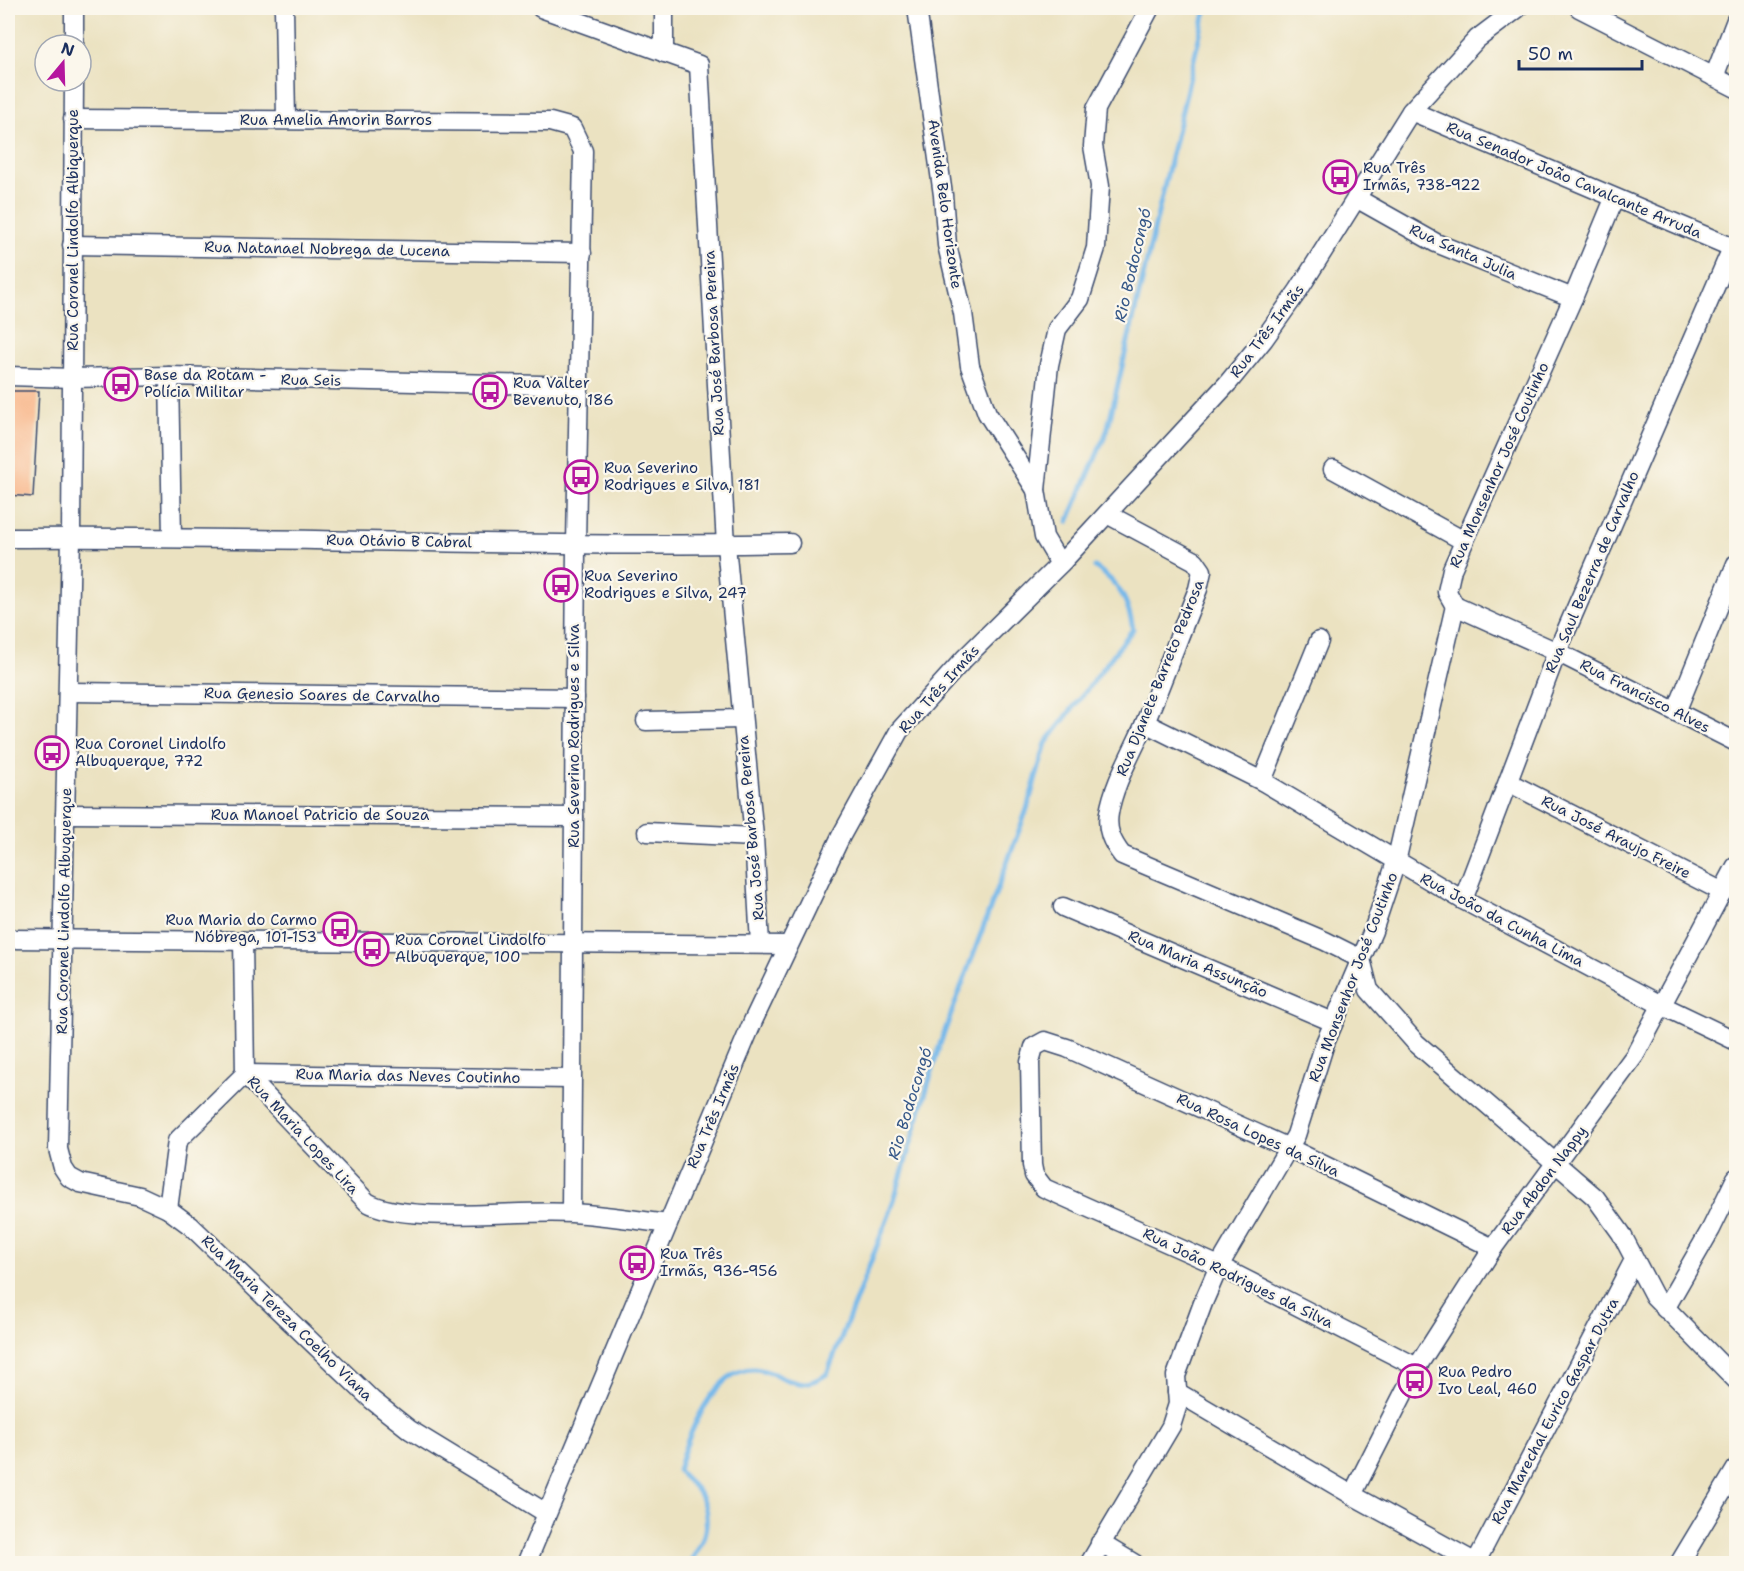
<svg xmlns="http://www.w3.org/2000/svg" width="1744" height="1571" viewBox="0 0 1744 1571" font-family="'Shantell Sans',sans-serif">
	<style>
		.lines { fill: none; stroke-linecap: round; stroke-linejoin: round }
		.stream { stroke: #74b8ea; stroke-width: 5 }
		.building { fill: #f8b284 }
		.minor-casing { stroke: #3a4a6d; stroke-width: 21 }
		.minor { stroke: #fff; stroke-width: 18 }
		.labels { text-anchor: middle; stroke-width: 4.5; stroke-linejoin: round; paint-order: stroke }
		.street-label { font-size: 15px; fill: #1b2f5e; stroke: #fbf7ec }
		.poi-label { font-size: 15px; fill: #1b2f5e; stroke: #fbf7ec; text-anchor: start }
		.water-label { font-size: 16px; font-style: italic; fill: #365888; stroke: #fbf7ec }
	</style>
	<rect width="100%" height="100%" fill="#fbf7ec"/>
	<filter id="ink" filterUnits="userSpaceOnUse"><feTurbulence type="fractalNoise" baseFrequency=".0167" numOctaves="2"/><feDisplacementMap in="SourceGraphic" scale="12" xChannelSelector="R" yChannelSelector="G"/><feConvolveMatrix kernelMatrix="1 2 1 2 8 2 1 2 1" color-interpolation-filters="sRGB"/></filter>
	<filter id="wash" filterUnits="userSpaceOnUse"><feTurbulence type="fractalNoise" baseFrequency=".008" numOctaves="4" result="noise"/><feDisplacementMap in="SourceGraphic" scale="24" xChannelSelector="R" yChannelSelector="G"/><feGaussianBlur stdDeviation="1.35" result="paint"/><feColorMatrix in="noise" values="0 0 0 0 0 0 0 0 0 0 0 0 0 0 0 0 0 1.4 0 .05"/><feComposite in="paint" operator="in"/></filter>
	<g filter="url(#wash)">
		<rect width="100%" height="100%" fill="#ebe2c1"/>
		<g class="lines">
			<g class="stream">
				<polyline points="1068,522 1107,431 1206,8"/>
				<path d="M688 1564C704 1544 713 1520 700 1495 696 1486 684 1479 678 1470 687 1438 713 1368 754 1369 782 1370 793 1397 827 1374L892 1207 940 1044 1027 809 1046 743 1133 629C1128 600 1120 584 1095 567"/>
			</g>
		</g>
		<g id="blocks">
			<polygon class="building" points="8,391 39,391 33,497 8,495"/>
		</g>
	</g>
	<g filter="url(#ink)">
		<use href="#blocks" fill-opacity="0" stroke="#3a4a6d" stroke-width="1.5"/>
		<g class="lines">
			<defs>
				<g id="minor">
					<polyline points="284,8 286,119"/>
					<polyline points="541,8 699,65 726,545 754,837 760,944"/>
					<polyline points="664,8 664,53"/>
					<polyline points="917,8 943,195 947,245 963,313 970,366 987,413 1036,490"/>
					<polyline points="1579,8 1736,88"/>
					<polyline points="74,45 74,8"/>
					<polyline points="1714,77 1736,20"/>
					<polyline points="74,81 71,537 58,1149 63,1168 69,1177 80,1183 140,1196 168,1209 191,1226 372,1400 410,1430 546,1513"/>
					<polyline points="1411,111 1736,249"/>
					<polyline points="73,119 550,122 572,128 583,151 576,545 571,1212"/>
					<polyline points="1356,198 1436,243 1573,298"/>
					<polyline points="1614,199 1573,298 1452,569 1447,592 1455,606 1557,652 1736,742"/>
					<polyline points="72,245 582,253"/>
					<polyline points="8,376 73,378 169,376 580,386"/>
					<polyline points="169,376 172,537"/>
					<polyline points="1333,469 1464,541"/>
					<path d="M1107 514 1195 561 1202 571 1198 589C1180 634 1163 679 1145 723 1133 752 1114 782 1109 813 1106 830 1112 842 1122 855L1325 941 1361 959 1369 990 1416 1043 1595 1197 1621 1233 1654 1296 1736 1380"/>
					<path d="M8 538C268 535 529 549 790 543"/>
					<polyline points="1060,564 1044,537 1036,490 1049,365 1057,329 1080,299 1096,248 1100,186 1093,146 1096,109 1150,8"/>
					<polyline points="69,692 575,698"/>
					<polyline points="1676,712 1736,564"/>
					<polyline points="646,721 742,719"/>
					<polyline points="1145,723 1262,781 1463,900 1663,1006 1736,1041"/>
					<polyline points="1262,781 1319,641"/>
					<polyline points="1510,783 1723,892"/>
					<polyline points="65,814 574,817"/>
					<polyline points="647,832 754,837"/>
					<polyline points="1463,900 1557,652 1732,248"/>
					<polyline points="1063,907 1333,1022"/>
					<polyline points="8,939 788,945"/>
					<path d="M243 941 245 1074 367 1202C405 1225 522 1209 572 1213 604 1215 636 1220 668 1224"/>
					<polyline points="168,1209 177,1141 245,1074 571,1079"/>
					<polyline points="1665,1309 1711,1229 1736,1178"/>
					<polyline points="1417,1367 1219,1266 1044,1188 1034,1175 1032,1165 1030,1062 1034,1047 1045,1041 1067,1048 1289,1148 1493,1248"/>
					<polyline points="1177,1392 1352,1495 1478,1564"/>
					<polyline points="1352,1495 1417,1367 1493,1248 1635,1055 1736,866"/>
					<polyline points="1100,1543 1135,1564"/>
					<polyline points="1476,1562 1634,1260"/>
					<polyline points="526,1564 753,1021 841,836 899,731 964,659 1064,560 1228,383 1264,339 1298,291 1411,111 1477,39 1518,8"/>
					<polyline points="1089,1564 1171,1426 1178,1404 1176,1376 1203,1303 1219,1266 1296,1135 1325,1043 1373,931 1396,862 1455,606"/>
					<polyline points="1679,1564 1736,1469"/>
				</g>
			</defs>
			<use href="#minor" class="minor-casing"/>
			<use href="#minor" class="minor"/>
		</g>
	</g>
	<defs>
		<symbol id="bus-ring" viewBox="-11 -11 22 22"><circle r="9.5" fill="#fbf7ec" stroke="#b5179e" stroke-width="1.5"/><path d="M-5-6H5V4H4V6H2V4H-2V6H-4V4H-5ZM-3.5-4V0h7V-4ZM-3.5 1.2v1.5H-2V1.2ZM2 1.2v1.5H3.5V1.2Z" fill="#b5179e"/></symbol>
	</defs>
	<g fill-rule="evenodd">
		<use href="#bus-ring" x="1321" y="158" width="38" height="38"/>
		<use href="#bus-ring" x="102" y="365" width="38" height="38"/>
		<use href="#bus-ring" x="471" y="373" width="38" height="38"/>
		<use href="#bus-ring" x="562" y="458" width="38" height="38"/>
		<use href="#bus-ring" x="542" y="566" width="38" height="38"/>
		<use href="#bus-ring" x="33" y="734" width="38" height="38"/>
		<use href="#bus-ring" x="321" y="910" width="38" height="38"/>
		<use href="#bus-ring" x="353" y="930" width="38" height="38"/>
		<use href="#bus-ring" x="618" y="1244" width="38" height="38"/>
		<use href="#bus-ring" x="1396" y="1362" width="38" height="38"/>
	</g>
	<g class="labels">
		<g class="street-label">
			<text x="336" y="125">Rua Amelia Amorin Barros</text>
			<text transform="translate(1574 180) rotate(23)" y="5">Rua Senador João Cavalcante Arruda</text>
			<text transform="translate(945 204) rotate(82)" y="5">Avenida Belo Horizonte</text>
			<text transform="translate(73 230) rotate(-90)" y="5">Rua Coronel Lindolfo Albiquerque</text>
			<text transform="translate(327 249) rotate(1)" y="5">Rua Natanael Nobrega de Lucena</text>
			<text transform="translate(1463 252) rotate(24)" y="5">Rua Santa Julia</text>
			<text transform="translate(1267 331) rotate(-53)" y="5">Rua Três Irmãs</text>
			<text transform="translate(714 343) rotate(-93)" y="5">Rua José Barbosa Pereira</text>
			<text transform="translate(311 380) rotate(1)" y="5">Rua Seis</text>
			<text transform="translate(1499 465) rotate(-66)" y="5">Rua Monsenhor José Coutinho</text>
			<text transform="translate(399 541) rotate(1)" y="5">Rua Otávio B Cabral</text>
			<text transform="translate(1592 572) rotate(-67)" y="5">Rua Saul Bezerra de Carvalho</text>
			<text transform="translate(1160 678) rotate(-68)" y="5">Rua Djanete Barreto Pedrosa</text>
			<text transform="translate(939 689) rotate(-48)" y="5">Rua Três Irmãs</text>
			<text transform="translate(322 695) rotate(1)" y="5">Rua Genesio Soares de Carvalho</text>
			<text transform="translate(1645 696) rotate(27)" y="5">Rua Francisco Alves</text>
			<text transform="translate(574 736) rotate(-90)" y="5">Rua Severino Rodrigues e Silva</text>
			<text x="320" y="820">Rua Manoel Patricio de Souza</text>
			<text transform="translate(751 828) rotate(-95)" y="5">Rua José Barbosa Pereira</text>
			<text transform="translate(1616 837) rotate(27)" y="5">Rua José Araujo Freire</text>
			<text transform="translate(64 911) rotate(-89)" y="5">Rua Coronel Lindolfo Albuquerque</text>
			<text transform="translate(1502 920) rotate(28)" y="5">Rua João da Cunha Lima</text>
			<text transform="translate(1198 964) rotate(23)" y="5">Rua Maria Assunção</text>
			<text transform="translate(1353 977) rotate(-69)" y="5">Rua Monsenhor José Coutinho</text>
			<text transform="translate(408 1076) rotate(1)" y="5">Rua Maria das Neves Coutinho</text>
			<text transform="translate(713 1116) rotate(-67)" y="5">Rua Três Irmãs</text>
			<text transform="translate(303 1135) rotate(47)" y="5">Rua Maria Lopes Lira</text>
			<text transform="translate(1258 1135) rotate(25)" y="5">Rua Rosa Lopes da Silva</text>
			<text transform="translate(1544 1180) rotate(-53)" y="5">Rua Abdon Nappy</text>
			<text transform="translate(1238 1278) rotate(26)" y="5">Rua João Rodrigues da Silva</text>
			<text transform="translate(287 1318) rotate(44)" y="5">Rua Maria Tereza Coelho Viana</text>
			<text transform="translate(1555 1411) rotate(-62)" y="5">Rua Marechal Eurico Gaspar Dutra</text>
		</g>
		<g class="poi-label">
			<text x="1363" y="173">Rua Três<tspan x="1363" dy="17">Irmãs, 738-922</tspan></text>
			<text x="144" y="380">Base da Rotam -<tspan x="144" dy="17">Polícia Militar</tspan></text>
			<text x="513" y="388">Rua Valter<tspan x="513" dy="17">Bevenuto, 186</tspan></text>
			<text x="604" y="473">Rua Severino<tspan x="604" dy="17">Rodrigues e Silva, 181</tspan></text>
			<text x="584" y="581">Rua Severino<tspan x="584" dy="17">Rodrigues e Silva, 247</tspan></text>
			<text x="75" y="749">Rua Coronel Lindolfo<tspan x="75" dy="17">Albuquerque, 772</tspan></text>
			<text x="317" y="925" text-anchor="end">Rua Maria do Carmo<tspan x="317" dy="17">Nóbrega, 101-153</tspan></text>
			<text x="395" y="945">Rua Coronel Lindolfo<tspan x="395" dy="17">Albuquerque, 100</tspan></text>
			<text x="660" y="1259">Rua Três<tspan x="660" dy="17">Irmãs, 936-956</tspan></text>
			<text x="1438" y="1377">Rua Pedro<tspan x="1438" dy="17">Ivo Leal, 460</tspan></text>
		</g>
		<g class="water-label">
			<text transform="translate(1132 265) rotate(-77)" y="6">Rio Bodocongó</text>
			<text transform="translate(909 1103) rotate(-73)" y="6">Rio Bodocongó</text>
		</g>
	</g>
	<rect width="1744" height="1571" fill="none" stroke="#fbf7ec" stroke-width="30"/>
	<g transform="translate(63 63) rotate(19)"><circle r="28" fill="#fbf7ec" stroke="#a1a7b3" stroke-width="1.5"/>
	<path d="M0-4.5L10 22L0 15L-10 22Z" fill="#b5179e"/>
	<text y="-9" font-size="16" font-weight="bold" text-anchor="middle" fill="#1b2f5e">N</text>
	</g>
	<path d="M1519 60v9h123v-9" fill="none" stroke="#1b2f5e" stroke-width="3"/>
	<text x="1528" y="60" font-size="18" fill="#1b2f5e" stroke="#fbf7ec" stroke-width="4.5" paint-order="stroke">50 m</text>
</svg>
